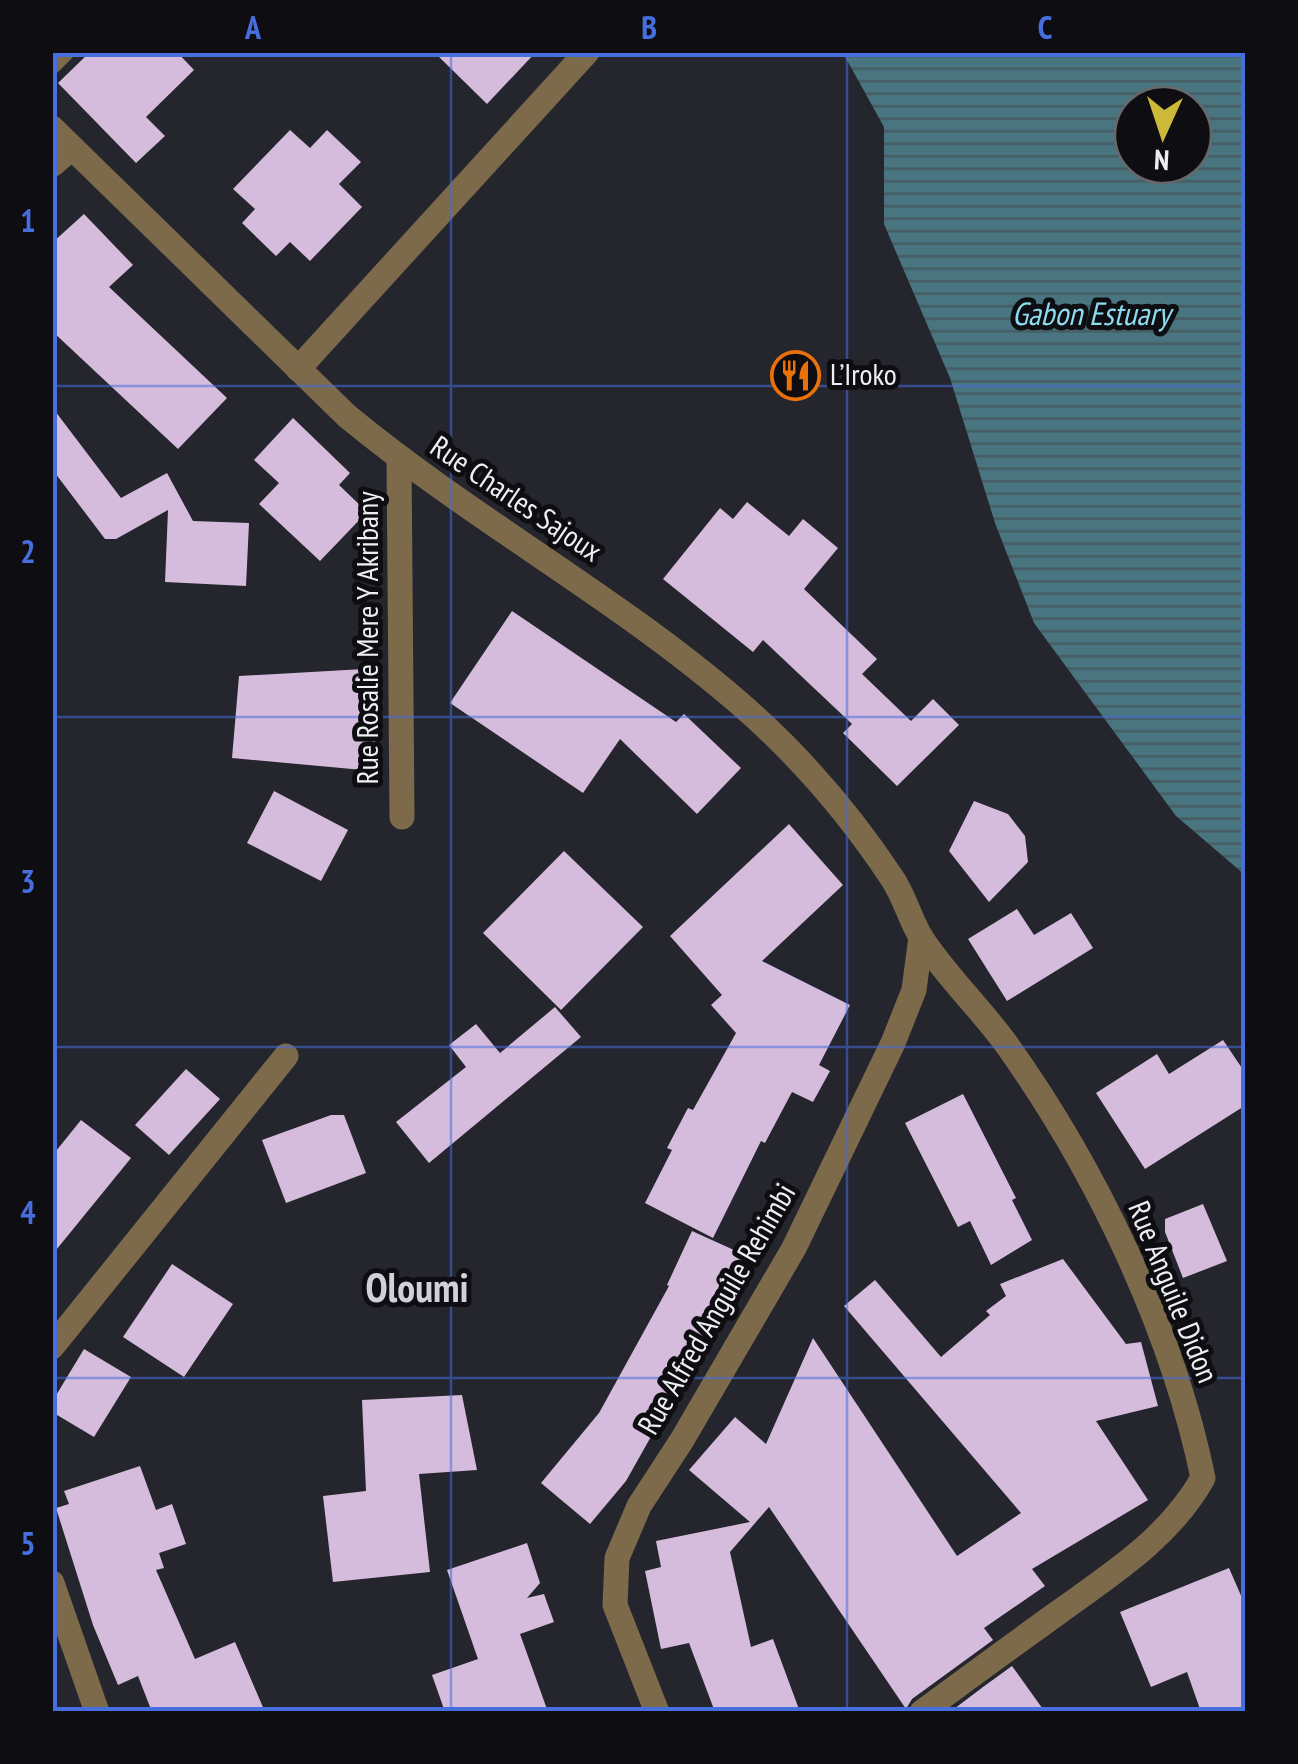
<svg xmlns="http://www.w3.org/2000/svg" width="1298" height="1764" viewBox="0 0 1298 1764" font-family="'PT Sans Narrow',sans-serif">
	<style>
		.water { fill: url(#water-rules); fill-rule: evenodd }
		.building { fill: #d6bcdc }
		.lines { fill: none; stroke-linecap: round; stroke-linejoin: round }
		.service { stroke: #7c6a4b; stroke-width: 20 }
		.minor { stroke: #7c6a4b; stroke-width: 25 }
		.grid { fill: none; stroke: #476ede; stroke-width: 2.5; stroke-opacity: 0.55 }
		.labels { text-anchor: middle; stroke-width: 10; stroke-linejoin: round; paint-order: stroke }
		.poi-label { font-size: 30px; fill: #eeeff4; stroke: #0e0e12; text-anchor: start }
		.street-label { font-size: 30px; fill: #eeeff4; stroke: #0e0e12 }
		.water-label { font-size: 32px; font-style: italic; fill: #8cdbef; stroke: #0e0e12 }
		.district-label { font-size: 40px; font-weight: bold; fill: #cfd0da; stroke: #0e0e12 }
		.neatline { fill: none; stroke: #476ede; stroke-width: 4 }
		.grid-label { font-size: 32px; text-anchor: middle; font-weight: bold; fill: #476ede }
	</style>
	<defs>
		<pattern id="water-rules" width="6" height="5" patternUnits="userSpaceOnUse" patternTransform="scale(2.5)"><rect width="6" height="5" fill="#487580"/><path d="M0 2.5h6" fill="none" stroke="#475c62"/></pattern>
	</defs>
	<rect width="100%" height="100%" fill="#24252d"/>
	<path class="water" d="M843 53H1245V875L1176 816 1034 623 995 523 950 378 884 224V127ZM1133 105H1193V165H1133Z"/>
	<g class="building">
		<polygon points="90,52 177,52 194,70 146,117 165,136 136,163 58,83"/>
		<polygon points="434,52 536,52 487,104"/>
		<polygon points="290,130 310,148 327,130 361,162 339,184 362,207 310,261 290,242 276,256 242,223 255,209 233,189"/>
		<polygon points="84,214 133,265 109,287 227,398 178,449 52,331 52,243"/>
		<polygon points="52,407 121,498 167,473 193,521 249,523 246,586 165,582 168,510 116,539 105,539 52,469"/>
		<polygon points="293,418 350,473 339,485 367,512 320,561 259,504 279,483 254,460"/>
		<polygon points="747,502 789,536 803,519 838,548 804,589 877,659 862,674 911,721 933,699 959,725 897,786 843,733 852,724 763,640 753,652 663,579 720,508 733,519"/>
		<polygon points="512,611 676,722 684,714 741,768 697,814 620,739 583,793 450,703"/>
		<polygon points="364,669 378,675 374,771 232,758 239,676"/>
		<polygon points="274,791 348,830 321,881 247,843"/>
		<polygon points="974,801 1008,814 1025,836 1028,862 989,902 949,851"/>
		<polygon points="789,824 843,885 762,961 850,1005 819,1065 830,1071 813,1102 792,1092 765,1143 761,1141 713,1238 645,1203 672,1150 667,1148 688,1108 693,1110 736,1033 711,1005 722,995 670,936"/>
		<polygon points="564,851 643,927 561,1010 483,933"/>
		<polygon points="1017,909 1034,935 1071,913 1093,948 1007,1001 968,939"/>
		<polygon points="555,1007 581,1037 429,1163 396,1122 466,1067 449,1045 476,1024 500,1053"/>
		<polygon points="1223,1040 1246,1074 1246,1105 1145,1169 1096,1093 1157,1054 1169,1074"/>
		<polygon points="186,1069 220,1099 169,1155 135,1125"/>
		<polygon points="963,1094 1016,1198 1012,1200 1032,1240 991,1265 970,1221 958,1227 905,1123"/>
		<polygon points="331,1115 344,1115 366,1173 286,1203 262,1140"/>
		<polygon points="81,1120 131,1158 52,1255 52,1156"/>
		<polygon points="1203,1204 1227,1261 1183,1278 1165,1232 1165,1219"/>
		<polygon points="692,1231 745,1255 716,1321 626,1481 590,1524 541,1483 599,1413 669,1286 667,1285"/>
		<polygon points="1063,1259 1126,1344 1141,1342 1158,1406 1096,1421 1148,1500 1032,1569 1045,1586 984,1628 993,1640 912,1699 906,1709 769,1507 730,1552 751,1647 773,1639 800,1712 715,1712 689,1643 661,1649 645,1571 661,1567 656,1541 750,1522 689,1470 735,1417 766,1444 813,1338 957,1556 1021,1513 844,1306 875,1280 941,1357 990,1315 986,1311 1006,1296 1000,1284"/>
		<polygon points="172,1264 233,1304 184,1377 123,1337"/>
		<polygon points="84,1349 131,1377 94,1437 52,1412 52,1402"/>
		<polygon points="462,1395 477,1470 419,1474 430,1572 333,1582 323,1496 366,1491 362,1400"/>
		<polygon points="140,1466 156,1510 172,1504 186,1544 159,1553 164,1568 156,1570 195,1659 235,1642 265,1712 152,1712 138,1676 118,1685 93,1625 56,1508 69,1504 64,1491"/>
		<polygon points="527,1543 540,1583 527,1598 544,1594 554,1622 520,1634 548,1712 445,1712 432,1675 478,1659 447,1570"/>
		<polygon points="1229,1568 1246,1607 1246,1712 1201,1712 1187,1672 1151,1687 1120,1612"/>
		<polygon points="1012,1666 1045,1712 950,1712 983,1687"/>
	</g>
	<g class="lines">
		<polyline class="service" points="52,64 64,52"/>
		<g class="minor">
			<path d="M52 128 347 416C472 519 615 596 738 702 797 753 849 813 892 878 905 897 910 920 922 939 947 977 981 1009 1007 1045 1096 1170 1172 1328 1203 1478 1169 1538 1113 1573 1059 1612 1013 1645 968 1678 922 1712"/>
			<polyline points="52,165 72,148"/>
			<polyline points="298,369 587,52"/>
			<polyline points="399,459 402,817"/>
			<polyline points="52,1347 286,1056"/>
			<polyline points="52,1583 97,1712"/>
			<polyline points="657,1712 615,1605 617,1558 639,1506 682,1440 794,1248 893,1043 914,990 921,937"/>
		</g>
	</g>
	<path class="grid" d="M451 52V1712M847 52V1712M52 386H1246M52 717H1246M52 1047H1246M52 1378H1246"/>
	<defs>
		<symbol id="restaurant-ring" viewBox="-11 -11 22 22"><circle r="9.5" fill="#0e0e12" stroke="#e8710a" stroke-width="1.5"/><path d="M-5-6h1v4h1v-4h1v4h1v-4h1v5L-1.5 .5V6h-2V.5L-5-1ZM5-6V6H3V1.5H1.5Q1.5-4 5-6Z" fill="#e8710a"/></symbol>
	</defs>
	<g fill-rule="evenodd">
		<use href="#restaurant-ring" x="768" y="348" width="55" height="55"/>
	</g>
	<g class="labels">
		<g class="poi-label">
			<text x="830" y="385">L’Iroko</text>
		</g>
		<g class="street-label">
			<text transform="translate(516 499) rotate(34)" y="10">Rue Charles Sajoux</text>
			<text transform="translate(368 638) rotate(-90)" y="10">Rue Rosalie Mere Y Akribany</text>
			<text transform="translate(1173 1292) rotate(68)" y="10">Rue Anguile Didon</text>
			<text transform="translate(717 1309) rotate(-60)" y="10">Rue Alfred Anguile Rehimbi</text>
		</g>
		<g class="water-label">
			<text x="1091" y="325">Gabon Estuary</text>
		</g>
		<g class="district-label">
			<text x="417" y="1302">Oloumi</text>
		</g>
	</g>
	<rect width="1298" height="1764" fill="none" stroke="#0e0e12" stroke-width="110"/>
	<g transform="translate(1163 135) rotate(183)"><circle r="48" fill="#0e0e12" stroke="#68686c" stroke-width="2.5"/>
	<path d="M0-8L18 38L0 25L-18 38Z" fill="#ccb938"/>
	<text y="-15" font-size="28" font-weight="bold" text-anchor="middle" fill="#eeeff4">N</text>
	</g>
	<rect x="55" y="55" width="1188" height="1654" class="neatline"/>
	<g class="grid-label">
		<text x="253" y="39">A</text>
		<text x="649" y="39">B</text>
		<text x="1045" y="39">C</text>
		<text x="28" y="232">1</text>
		<text x="28" y="563">2</text>
		<text x="28" y="893">3</text>
		<text x="28" y="1224">4</text>
		<text x="28" y="1555">5</text>
	</g>
</svg>
